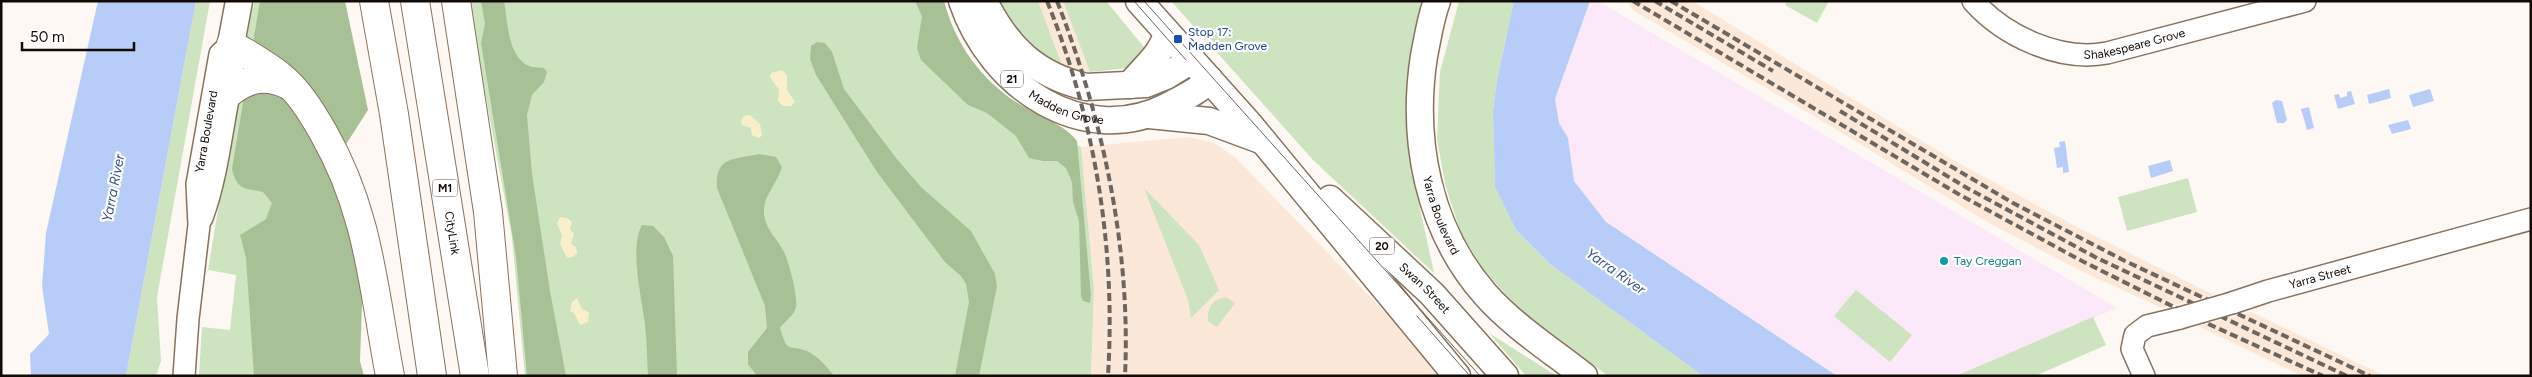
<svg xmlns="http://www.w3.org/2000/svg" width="2532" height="377" viewBox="0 0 2532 377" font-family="Figtree,sans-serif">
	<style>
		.built { fill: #fbe8d8 }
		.education { fill: #fbe8f9 }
		.green { fill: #cee3bf }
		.forest { fill: #a8c096 }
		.sand { fill: #f9efca }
		.water { fill: #b7ccf7 }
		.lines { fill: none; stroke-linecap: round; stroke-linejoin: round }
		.minor-casing { stroke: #87725e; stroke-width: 24 }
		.major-casing { stroke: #87725e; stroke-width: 29 }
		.highway-casing { stroke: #87725e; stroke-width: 30 }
		.minor { stroke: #fff; stroke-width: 21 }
		.major { stroke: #fff; stroke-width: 26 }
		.highway { stroke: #fff; stroke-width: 28 }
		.tram { stroke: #6c6560; stroke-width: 1 }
		.rail { stroke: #6c6560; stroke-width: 4; stroke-dasharray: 8 4; stroke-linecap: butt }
		.minor-bridge-casing { stroke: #87725e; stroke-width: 24; stroke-linecap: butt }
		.minor-bridge { stroke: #fff; stroke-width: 21 }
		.transit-dot { fill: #1a4fb4; stroke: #fff; stroke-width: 2 }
		.culture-dot { fill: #0f9aa8; stroke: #fff; stroke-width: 2 }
		.labels { text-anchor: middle; stroke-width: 4.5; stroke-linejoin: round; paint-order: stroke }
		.shield { fill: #fff; stroke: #59544f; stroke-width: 1 }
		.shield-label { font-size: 11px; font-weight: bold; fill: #120a04 }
		.transit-label { font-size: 12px; fill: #164399; stroke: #fff; text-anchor: start }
		.street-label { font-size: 12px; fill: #120a04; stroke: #fff }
		.culture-label { font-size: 12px; fill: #0d838f; stroke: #fff; text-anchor: start }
		.water-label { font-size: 14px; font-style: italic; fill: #375086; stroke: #fff }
	</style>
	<rect width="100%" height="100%" fill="#fdf8f4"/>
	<g class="built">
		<polygon points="1038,1 1063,1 1090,72 1065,73"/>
		<polygon points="1631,1 1692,1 1953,160 2077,227 2214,295 2162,308 2085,273 1989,223 1819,119 1634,11 1629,4"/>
		<polygon points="1188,137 1214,143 1236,158 1413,341 1440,376 1091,376 1094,289 1081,147"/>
		<polygon points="2251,312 2339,354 2385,376 2302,376 2198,326"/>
	</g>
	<polygon class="education" points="1590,1 1598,1 2117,308 1956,376 1837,376 1606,222 1574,181 1568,138 1559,123 1555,99"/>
	<g class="green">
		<polygon points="196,1 210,1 157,297 161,361 156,376 126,376"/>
		<polygon points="255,1 316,1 315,143 356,376 199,376 202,327 230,330 236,275 208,270 250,19"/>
		<polygon points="468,1 938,1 972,73 1018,119 1081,147 1094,289 1091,376 525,376 512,238"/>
		<polygon points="993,1 1038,1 1065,73 1016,41"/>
		<polygon points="1063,1 1106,1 1148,52 1128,68 1090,72"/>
		<path d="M1171 1H1425C1403 56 1413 130 1419 188L1416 190 1434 273 1313 160Z"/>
		<polygon points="1459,1 1514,1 1497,80 1493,111 1495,187 1516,230 1550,264 1703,376 1608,376 1517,307 1484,270 1461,234 1445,184 1437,139 1440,72"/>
		<polygon points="1787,1 1829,1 1817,23 1785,5"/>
		<polygon points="2188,178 2197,212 2127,231 2118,197"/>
		<polygon points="1144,188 1199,245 1219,290 1191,318 1188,300"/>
		<polygon points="1856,290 1912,335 1890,362 1834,316"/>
		<path d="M1226 297 1235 303 1217 327 1208 321C1207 307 1213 299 1226 297Z"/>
		<polygon points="2093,317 2106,345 2035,376 1956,376"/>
		<polygon points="1489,333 1557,376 1526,376"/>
	</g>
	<g class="forest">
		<path d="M260 1H345L368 110 343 149 363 276 360 361 364 376H254L246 258 240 235 266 219 272 203 263 192C244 188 237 190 232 169Z"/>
		<path d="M481 1H504C508 21 507 56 529 66 533 68 540 67 544 68L547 72 544 82 532 95 527 115 532 174 550 291 566 376H527L516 257 481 43 485 24Z"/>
		<path d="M915 1H944C956 47 985 85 1026 108 1043 118 1065 125 1077 141L1091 295 1090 303 1083 301 1081 296 1079 221 1073 202 1072 182 1066 168 1057 161H1043L1029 158 1016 136 987 113 968 105 921 60 917 48 922 16Z"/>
		<polygon points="817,42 825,43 832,52 844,89 896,158 921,187 971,231 995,274 997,286 979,376 955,376 969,302 966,284 961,276 945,262 926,237 877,172 816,75 810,59 811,46"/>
		<path d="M759 154 776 157 782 167C777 184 763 196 764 213 765 230 779 240 785 254 789 264 800 301 795 310 792 317 784 322 780 328 788 355 788 344 807 351 818 356 827 367 834 376H757L748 364V352L767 328 765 306 717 188C715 156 733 160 759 154Z"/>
		<path d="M642 225 653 226 664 237 673 256 677 376H648C647 359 647 342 645 325 642 298 629 249 642 225Z"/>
	</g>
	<g class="sand">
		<polygon points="782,70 787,75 787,90 795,102 791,106 783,106 778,101 779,90 770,77 771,73"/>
		<polygon points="750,115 760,124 762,136 758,138 752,135 751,128 742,125 741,120 744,116"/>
		<polygon points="560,217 567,218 572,222 570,229 574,234 571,244 576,247 577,253 573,257 567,258 560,244 562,235 557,224"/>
		<polygon points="577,298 582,309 589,312 588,322 580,325 574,313 570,311 572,302"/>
	</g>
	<g class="water">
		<polygon points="98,1 196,1 126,376 31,376 30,354 49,334 42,286 46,233"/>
		<polygon points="1514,1 1590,1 1555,99 1559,123 1568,138 1574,181 1606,222 1837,376 1703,376 1550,264 1516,230 1495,187 1493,111 1497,80"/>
		<polygon points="2389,89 2391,98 2369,104 2367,95"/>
		<polygon points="2430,89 2434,101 2413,107 2409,95"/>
		<polygon points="2351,91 2355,104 2338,109 2334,95 2339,94 2340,98 2347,96 2347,92"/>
		<polygon points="2276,100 2282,101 2287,120 2284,123 2277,123 2272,103"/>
		<polygon points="2309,107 2314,128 2307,130 2301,109"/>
		<polygon points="2408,120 2411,129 2392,134 2388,125"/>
		<polygon points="2065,141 2069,172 2063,173 2063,167 2057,168 2054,148 2060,147 2059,142"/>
		<polygon points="2170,160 2173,171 2151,178 2148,166"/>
	</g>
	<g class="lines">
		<defs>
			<g id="minor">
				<path id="s1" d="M1973 1C2004 36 2060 62 2107 53L2305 1"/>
				<path d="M202 218C214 185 219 151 225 116 229 92 236 68 231 44"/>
				<path id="s2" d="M2232 303 2268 291 2531 219"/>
				<path id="s3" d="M184 376 188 319 199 225 197 184 220 54 231 44"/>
				<polyline points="2144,376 2132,349 2135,335 2147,326 2180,318"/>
			</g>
			<g id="major">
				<path id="s4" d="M962 1C990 85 1082 150 1168 106 1180 99 1201 91 1209 79"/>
				<path d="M984 1C1007 47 1035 75 1086 87L1146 84 1166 76 1192 60"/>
				<polyline points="1139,1 1250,125 1457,376"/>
				<path id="s5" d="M1437 1C1430 20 1428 37 1424 56 1411 140 1428 229 1485 294 1512 325 1551 350 1584 376"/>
				<polyline points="231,44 239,1"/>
				<path d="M1130 85C1143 68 1162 55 1167 33"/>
				<polyline points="1149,115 1209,121 1263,141"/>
				<path id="s6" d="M1330 199 1432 294 1505 376"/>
			</g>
			<g id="highway">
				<polyline points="374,1 394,114 432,376"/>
				<path id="s7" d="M415 1 475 376"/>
				<polyline points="456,1 488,212 503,376"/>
				<path d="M231 44C247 54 264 63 279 75 298 90 311 111 323 132 369 212 373 287 390 376"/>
				<path d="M229 93C248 78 266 74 288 85"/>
			</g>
		</defs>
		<use href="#minor" class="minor-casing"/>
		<use href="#major" class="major-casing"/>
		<use href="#highway" class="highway-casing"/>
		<use href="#minor" class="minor"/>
		<use href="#major" class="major"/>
		<use href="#highway" class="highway"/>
		<g class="tram">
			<polyline points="1134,1 1186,60"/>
			<polyline points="1144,1 1480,376"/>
			<polyline points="1417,316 1470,376"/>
		</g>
		<g class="rail">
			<path d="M1047 1C1095 120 1116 247 1108 376"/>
			<path d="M1057 1C1103 119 1131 249 1125 376"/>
			<polyline points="1633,1 1960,195 2082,261 2204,322 2323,376"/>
			<polyline points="1655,1 1773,71"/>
			<polyline points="1671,1 2013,203 2125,261 2370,376"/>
			<polyline points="1840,111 1967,188 2097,258 2347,376"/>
		</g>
		<defs>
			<polyline id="minor-bridge" points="2180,318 2232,303"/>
		</defs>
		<use href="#minor-bridge" class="minor-bridge-casing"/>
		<use href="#minor-bridge" class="minor-bridge"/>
	</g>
	<rect class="transit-dot" x="1173" y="34" width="10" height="10" rx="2.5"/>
	<circle class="culture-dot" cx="1944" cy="261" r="5"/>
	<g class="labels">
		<g class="shield">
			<rect x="1001" y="70.5" width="22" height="17" rx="4"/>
			<rect x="432.5" y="179.5" width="25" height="17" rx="4"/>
			<rect x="1369.5" y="237.5" width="25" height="17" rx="4"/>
		</g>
		<g class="shield-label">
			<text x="1012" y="83">21</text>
			<text x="445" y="192">M1</text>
			<text x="1382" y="250">20</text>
		</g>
		<g class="transit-label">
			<text x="1188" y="36">Stop 17:<tspan x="1188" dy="14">Madden Grove</tspan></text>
		</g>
		<g class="street-label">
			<text dy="4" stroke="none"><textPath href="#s1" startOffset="178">Shakespeare Grove</textPath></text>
			<text dy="4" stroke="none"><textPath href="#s4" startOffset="156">Madden Grove</textPath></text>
			<text dy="4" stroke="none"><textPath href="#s3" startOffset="246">Yarra Boulevard</textPath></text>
			<text dy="4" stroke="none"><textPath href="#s5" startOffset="219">Yarra Boulevard</textPath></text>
			<text dy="4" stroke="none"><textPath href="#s7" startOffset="235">CityLink</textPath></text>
			<text dy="4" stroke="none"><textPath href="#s2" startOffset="92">Yarra Street</textPath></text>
			<text dy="4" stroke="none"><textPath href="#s6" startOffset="130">Swan Street</textPath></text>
		</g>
		<g class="culture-label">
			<text x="1954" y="265">Tay Creggan</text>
		</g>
		<g class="water-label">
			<text transform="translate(113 188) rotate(-79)" y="5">Yarra River</text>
			<text transform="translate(1616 271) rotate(35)" y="5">Yarra River</text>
		</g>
	</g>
	<rect width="2532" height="377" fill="none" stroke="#120a04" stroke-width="5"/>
	<path d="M22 42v8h112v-8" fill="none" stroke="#120a04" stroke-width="2.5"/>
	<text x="30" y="42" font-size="15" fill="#120a04" stroke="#ffffff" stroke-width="4" paint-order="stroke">50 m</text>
</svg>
